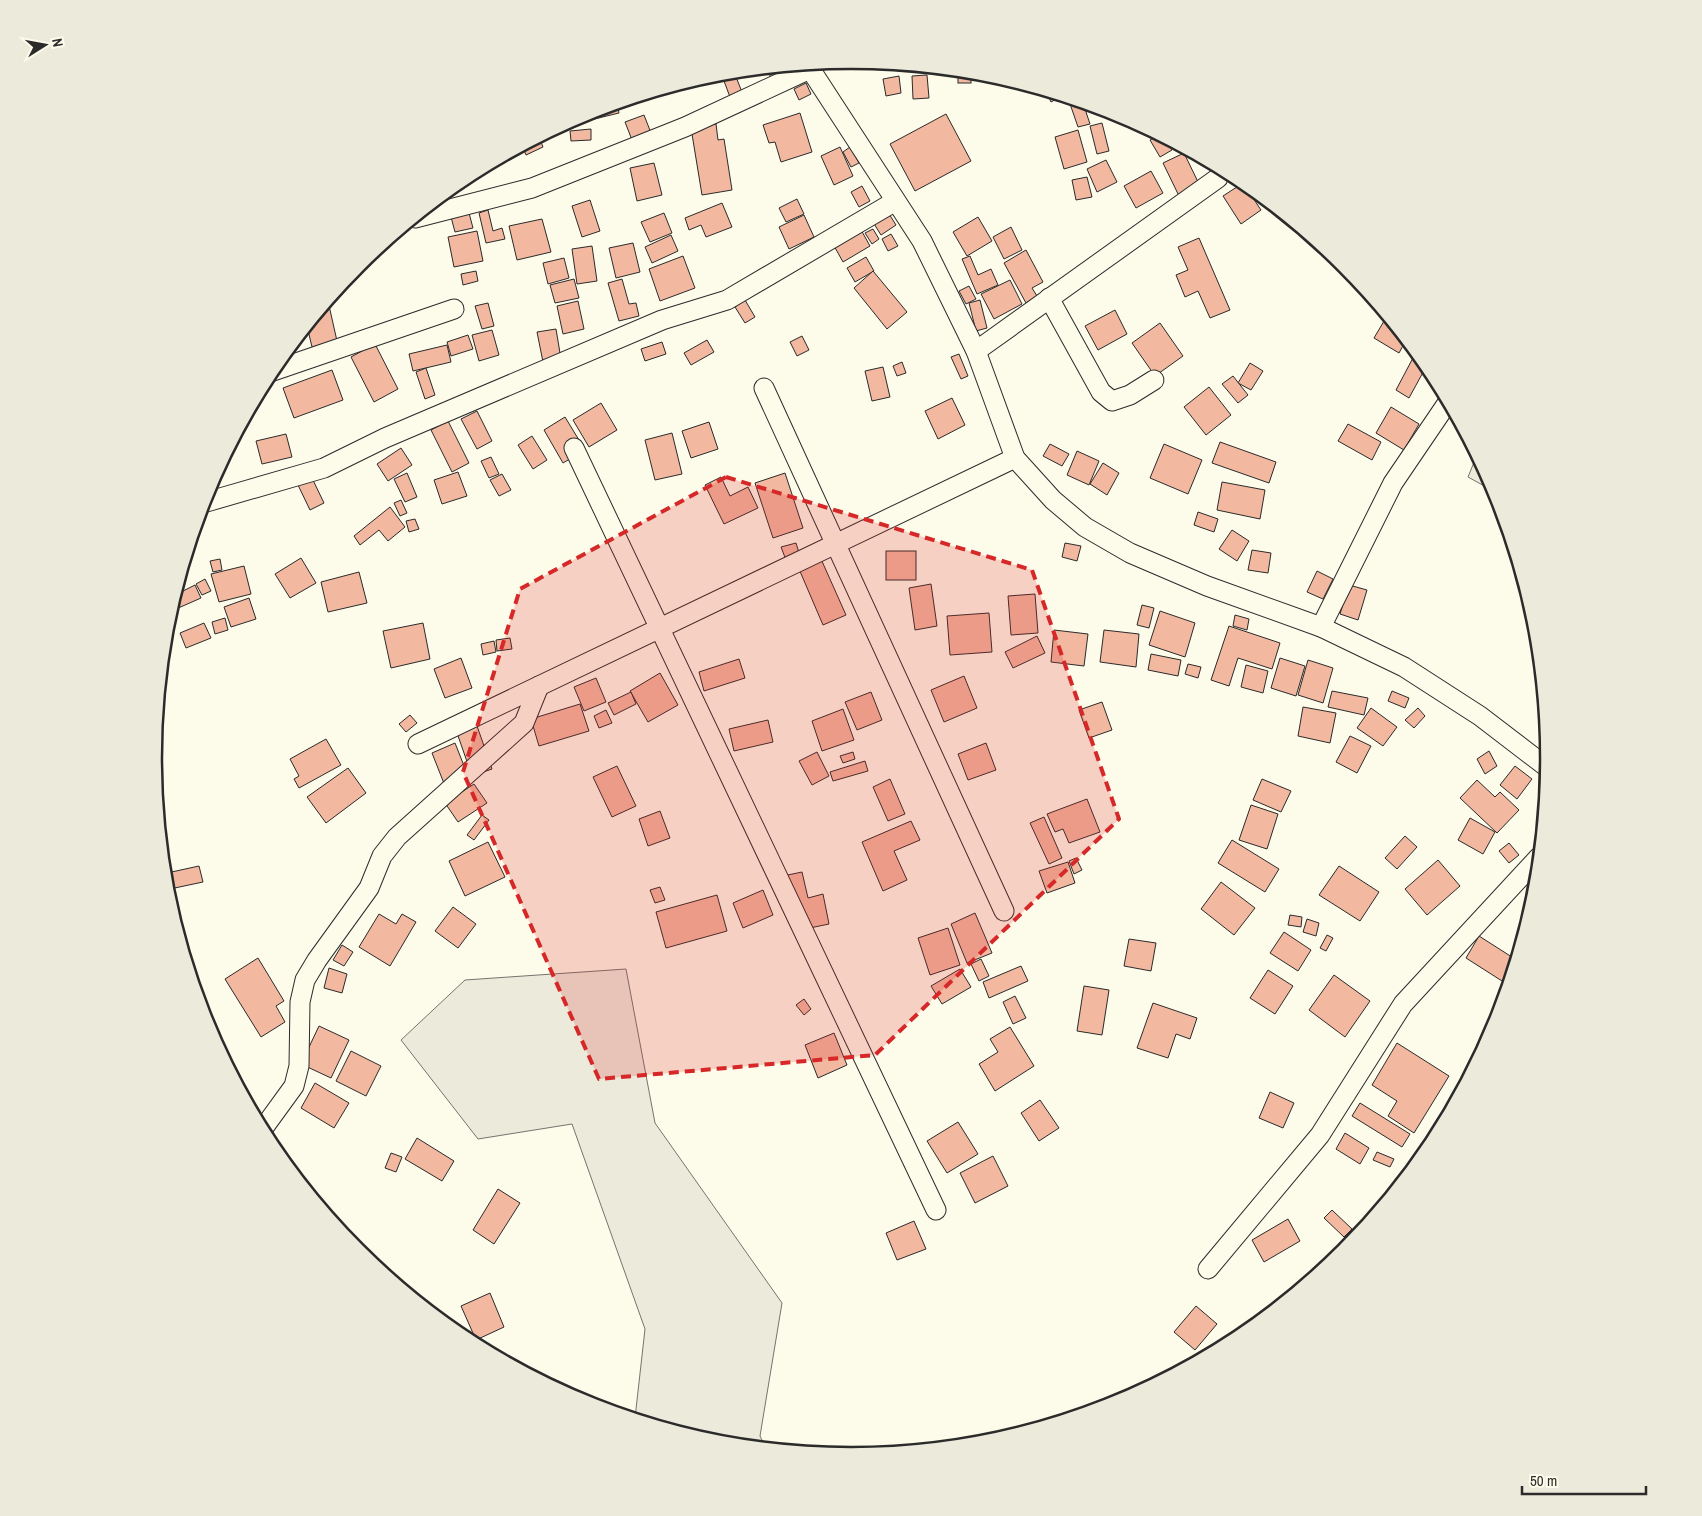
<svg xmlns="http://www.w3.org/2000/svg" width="1702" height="1516" viewBox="0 0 1702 1516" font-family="'Archivo Narrow',sans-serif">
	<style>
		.green { fill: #ecebdb; stroke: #74746e }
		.building { fill: #f2b8a0; stroke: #2b2b2b }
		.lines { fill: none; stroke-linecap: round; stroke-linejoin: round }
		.minor-casing { stroke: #2b2b2b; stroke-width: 21 }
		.minor { stroke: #fdfbea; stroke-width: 19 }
		.marked { fill: #d62828; fill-opacity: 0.2; stroke: #d62828; stroke-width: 4; stroke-dasharray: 10 6; stroke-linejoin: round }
		.rim { fill: none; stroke: #2b2b2b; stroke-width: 2.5 }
	</style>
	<rect width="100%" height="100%" fill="#fdfbea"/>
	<g class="green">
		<polygon points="1477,455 1496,491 1497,493 1468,477"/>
		<polygon points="626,969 655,1123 782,1303 760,1436 766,1448 715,1443 635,1418 645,1329 572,1124 478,1139 401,1040 465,980"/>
	</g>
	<g class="building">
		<polygon points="795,66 797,72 772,81 767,68"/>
		<polygon points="734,72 742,92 730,97 721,73"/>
		<rect x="958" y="74" width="13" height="9"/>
		<polygon points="927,75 929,98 913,99 912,76"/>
		<polygon points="899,76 901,93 886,96 883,79"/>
		<polygon points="806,83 811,94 799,100 794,89"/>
		<polygon points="1046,91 1062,96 1051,102"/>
		<polygon points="1068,98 1083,103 1090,124 1078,127"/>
		<polygon points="617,103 619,113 578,123 577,117 584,113"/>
		<polygon points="800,113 812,152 781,162 775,142 769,143 763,125"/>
		<polygon points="946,114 971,161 915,191 890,144"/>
		<polygon points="644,115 651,133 632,140 625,122"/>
		<polygon points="1102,123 1109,151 1097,154 1090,126"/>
		<polygon points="716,124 718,140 724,139 732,190 702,195 691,128"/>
		<polygon points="591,129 591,140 571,141 570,131"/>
		<polygon points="1078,130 1087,162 1064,169 1055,137"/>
		<polygon points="1159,135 1165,138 1172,150 1160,157 1150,140"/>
		<polygon points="539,137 543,147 526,155 522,146"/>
		<polygon points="840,147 853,176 834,185 821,156"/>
		<polygon points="850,147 859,163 851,167 843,152"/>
		<polygon points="1184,153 1200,186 1179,196 1163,163"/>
		<polygon points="1106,160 1117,182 1097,192 1087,169"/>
		<polygon points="654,163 662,195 637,201 630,168"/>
		<polygon points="1151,171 1163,193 1136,208 1124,186"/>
		<polygon points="1087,177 1092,197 1076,200 1072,180"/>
		<polygon points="1243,183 1261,210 1241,224 1223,196"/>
		<polygon points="862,186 870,201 859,207 851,192"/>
		<polygon points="797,199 804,214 786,222 779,208"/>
		<polygon points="590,200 600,231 582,237 572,206"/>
		<polygon points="722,203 732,227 706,237 701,225 689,230 685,218"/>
		<polygon points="886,209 896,225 881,235 871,219"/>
		<polygon points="488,210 493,231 502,228 505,239 486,243 479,213"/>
		<polygon points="469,213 473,228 455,232 451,217"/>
		<polygon points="664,213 672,233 650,242 641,222"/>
		<polygon points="804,215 814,237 789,249 779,227"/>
		<polygon points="978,217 992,241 967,256 953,232"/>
		<polygon points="542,219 551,252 517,260 509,226"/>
		<polygon points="1011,227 1022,250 1004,259 993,237"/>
		<polygon points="860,228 870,246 843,262 833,244"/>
		<polygon points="873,229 879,239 872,244 865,233"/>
		<polygon points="477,231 483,261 454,267 448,237"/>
		<polygon points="891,234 898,246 888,251 882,239"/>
		<polygon points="671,235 678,251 652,263 645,247"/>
		<polygon points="1199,238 1230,310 1210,318 1198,291 1185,297 1176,275 1188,270 1178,247"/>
		<polygon points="633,243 640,272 616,278 609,248"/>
		<polygon points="592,246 597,281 577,284 572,249"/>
		<polygon points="1026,250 1043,282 1032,288 1037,296 1026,303 1004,263"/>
		<polygon points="683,256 695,288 660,301 649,269"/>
		<polygon points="970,256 978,275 991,269 998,285 977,294 962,259"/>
		<polygon points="866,257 874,271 855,282 847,268"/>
		<polygon points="564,258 569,278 548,284 543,263"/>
		<polygon points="476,271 478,281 463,285 461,274"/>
		<polygon points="873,271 907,312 887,329 854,288"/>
		<polygon points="574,279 579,298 555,303 550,285"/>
		<polygon points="622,279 629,304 636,303 639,316 619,321 608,283"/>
		<polygon points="1010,280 1022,304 994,319 981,294"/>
		<polygon points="969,286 976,299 966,304 959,291"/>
		<polygon points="745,300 755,317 745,323 735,307"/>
		<polygon points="980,300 987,328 976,331 969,303"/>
		<polygon points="328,301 337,341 312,347 307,326"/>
		<polygon points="578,301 584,329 563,334 557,306"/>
		<polygon points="488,303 494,326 482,329 475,306"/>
		<polygon points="1115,310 1127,334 1098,350 1085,326"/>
		<polygon points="1387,316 1406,340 1399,353 1374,338"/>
		<polygon points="1160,323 1183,356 1155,376 1132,343"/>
		<polygon points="556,329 561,359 543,362 537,332"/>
		<polygon points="492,330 499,355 479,361 472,335"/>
		<polygon points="468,335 473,349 451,356 447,342"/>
		<polygon points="802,336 809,350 797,356 790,342"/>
		<polygon points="707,340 714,352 691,365 684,353"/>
		<polygon points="662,342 666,354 645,361 641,349"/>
		<polygon points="375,344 398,389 374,402 351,357"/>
		<polygon points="447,345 451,362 413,371 409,354"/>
		<polygon points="959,354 968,376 961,379 951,357"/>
		<polygon points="1414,356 1427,365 1409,398 1396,390"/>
		<polygon points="902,362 906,373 897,376 893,366"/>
		<polygon points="1250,363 1263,371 1251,390 1238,383"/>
		<polygon points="883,367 890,397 872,401 865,371"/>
		<polygon points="426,368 435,395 425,399 416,372"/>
		<polygon points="332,370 343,400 294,418 283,388"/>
		<polygon points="1233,376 1248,395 1238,403 1222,384"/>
		<polygon points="1209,387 1231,415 1206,435 1184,407"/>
		<polygon points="952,398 965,425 938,439 925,411"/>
		<polygon points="601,403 617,430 589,447 573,420"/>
		<polygon points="1391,407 1419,424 1404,450 1376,433"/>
		<polygon points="477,411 492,441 477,449 461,419"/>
		<polygon points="565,417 585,450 563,463 544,430"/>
		<polygon points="448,421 469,463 452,472 431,430"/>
		<polygon points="709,422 718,449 691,458 682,431"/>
		<polygon points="1348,424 1381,442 1372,460 1338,441"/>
		<polygon points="672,433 682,474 655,480 645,440"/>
		<polygon points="286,434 292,457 262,464 256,441"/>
		<polygon points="532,436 547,460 533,469 518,445"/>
		<polygon points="1220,442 1276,462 1269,483 1212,463"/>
		<polygon points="1050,444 1069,454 1062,466 1043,456"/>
		<polygon points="1164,444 1202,460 1188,494 1150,478"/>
		<polygon points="401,448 412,465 388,481 377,464"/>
		<polygon points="1077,451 1099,461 1089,485 1067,475"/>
		<polygon points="491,457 499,474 489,478 481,461"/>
		<polygon points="1103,463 1119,473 1107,495 1090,484"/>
		<polygon points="458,472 467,496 442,504 434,480"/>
		<polygon points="407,473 417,497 405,502 394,479"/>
		<polygon points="785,473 803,528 773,538 755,483"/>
		<polygon points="502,474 511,490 499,496 490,480"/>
		<polygon points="721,477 730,496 748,487 758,508 724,524 705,485"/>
		<polygon points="312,478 324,503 310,510 298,485"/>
		<polygon points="1222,482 1265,490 1260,519 1217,510"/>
		<polygon points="401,500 407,513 400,516 394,503"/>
		<polygon points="390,507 405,527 388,541 379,530 360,545 354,536"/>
		<polygon points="1198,512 1218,519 1214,532 1194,525"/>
		<polygon points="415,519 419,529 409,532 406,521"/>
		<polygon points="1232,530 1249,541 1237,561 1219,549"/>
		<polygon points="796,543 800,556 786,560 781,547"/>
		<polygon points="1065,543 1081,546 1077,561 1062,557"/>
		<polygon points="1252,550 1271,553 1268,573 1248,570"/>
		<rect x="886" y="551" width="30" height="29"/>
		<polygon points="301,558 316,583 290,598 275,574"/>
		<polygon points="220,559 222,570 213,572 210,561"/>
		<polygon points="821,559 846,615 823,625 799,569"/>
		<polygon points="244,566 251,594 219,602 211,574"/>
		<polygon points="1317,571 1333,579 1323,599 1307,592"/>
		<polygon points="359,572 367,603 328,612 321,582"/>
		<polygon points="180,577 184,587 176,590"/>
		<polygon points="205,579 211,591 202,595 196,584"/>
		<polygon points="931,584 937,626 915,630 909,588"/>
		<polygon points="195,585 201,598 176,609 173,602 175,595"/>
		<polygon points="1349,585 1367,590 1358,620 1340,614"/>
		<polygon points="1035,594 1038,633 1011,635 1008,596"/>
		<polygon points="249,598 256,619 231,627 224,607"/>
		<polygon points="1142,605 1154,608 1149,628 1137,625"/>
		<polygon points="1160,611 1195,623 1185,657 1149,645"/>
		<polygon points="989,613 992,652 950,655 947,616"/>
		<polygon points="1235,615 1249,619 1247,630 1233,626"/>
		<polygon points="225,618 228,630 215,634 212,622"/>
		<polygon points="204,623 211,638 186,648 180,633"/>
		<polygon points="423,623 430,659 391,668 383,631"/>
		<polygon points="1229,626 1280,643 1272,669 1238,658 1229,686 1211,680"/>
		<polygon points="1054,630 1088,634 1084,666 1051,662"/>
		<polygon points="1104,630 1139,634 1136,667 1100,662"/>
		<polygon points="1037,636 1045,653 1013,668 1005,652"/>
		<polygon points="510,638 512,649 497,651 496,640"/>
		<polygon points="494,641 496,652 483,655 481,644"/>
		<polygon points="1151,654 1181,660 1178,676 1148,670"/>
		<polygon points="461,658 472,688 445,698 434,669"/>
		<polygon points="1280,658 1305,666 1296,696 1271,688"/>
		<polygon points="739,659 745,678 704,691 699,672"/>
		<polygon points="1308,660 1333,668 1323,703 1298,695"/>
		<polygon points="1188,664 1201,667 1198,678 1185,674"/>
		<polygon points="1246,665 1268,671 1263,693 1241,687"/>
		<polygon points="660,673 678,705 648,722 630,691"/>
		<polygon points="964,676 977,708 944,722 931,690"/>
		<polygon points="596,678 606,702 584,711 574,687"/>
		<polygon points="1332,691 1368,698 1364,715 1328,707"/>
		<polygon points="1392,691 1409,698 1405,708 1388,701"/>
		<polygon points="631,692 636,704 614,715 608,703"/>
		<polygon points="871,692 882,720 857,730 845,702"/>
		<polygon points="1102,702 1112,730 1089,738 1079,710"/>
		<polygon points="580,704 589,731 539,746 531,719"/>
		<polygon points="1303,707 1336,713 1330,743 1298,736"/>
		<polygon points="1371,708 1397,727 1383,746 1357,728"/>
		<polygon points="1418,708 1425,716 1414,728 1405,720"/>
		<polygon points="843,709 854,740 822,751 812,721"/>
		<polygon points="606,710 612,723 599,728 594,716"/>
		<polygon points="410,715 417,723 406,732 399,724"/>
		<polygon points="768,720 773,742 734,751 729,729"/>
		<polygon points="476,723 492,769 472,776 456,730"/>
		<polygon points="1350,736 1371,746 1357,773 1336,762"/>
		<polygon points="326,739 341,765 299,788 294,779 299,776 290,759"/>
		<polygon points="455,743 470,781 447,791 432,753"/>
		<polygon points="986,743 996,770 968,780 958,754"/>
		<polygon points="1489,751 1497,766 1485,774 1477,759"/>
		<polygon points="817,752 829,776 812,785 799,761"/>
		<polygon points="853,752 855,759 843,763 840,756"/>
		<polygon points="865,761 868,771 833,781 830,772"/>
		<polygon points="617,766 636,806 612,817 593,777"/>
		<polygon points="1515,766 1532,779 1517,799 1500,785"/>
		<polygon points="348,768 366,793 326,823 307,797"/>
		<polygon points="890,779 905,814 888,821 873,787"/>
		<polygon points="1262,779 1291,791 1281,812 1253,800"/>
		<polygon points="1477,780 1495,797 1500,792 1519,810 1497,833 1460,798"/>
		<polygon points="474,784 487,803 458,822 445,803"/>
		<polygon points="1087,799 1100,832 1069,843 1063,829 1055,832 1047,814"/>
		<polygon points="1251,805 1278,814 1267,849 1239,840"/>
		<polygon points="660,811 670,838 648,846 639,819"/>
		<polygon points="482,815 489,820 474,840 467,835"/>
		<polygon points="1044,817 1062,858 1049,864 1030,823"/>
		<polygon points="1470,818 1495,832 1483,854 1458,840"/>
		<polygon points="911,821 920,840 894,851 907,880 883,891 862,842"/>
		<polygon points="1405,836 1417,847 1397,869 1385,858"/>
		<polygon points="1232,840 1279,869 1265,892 1218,863"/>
		<polygon points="488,842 505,877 465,896 449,861"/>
		<polygon points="1509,843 1519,855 1509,863 1499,851"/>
		<polygon points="1076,858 1082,870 1074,874 1069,861"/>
		<polygon points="1438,860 1460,886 1427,915 1405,889"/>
		<polygon points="1068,862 1075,883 1047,893 1039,871"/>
		<polygon points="199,866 203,882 170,889 167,873"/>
		<polygon points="1339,866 1379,892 1360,921 1319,895"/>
		<polygon points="802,872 808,898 823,894 829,924 805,929 783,876"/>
		<polygon points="1221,882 1255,908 1234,935 1201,909"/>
		<polygon points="660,887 665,900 655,903 650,890"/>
		<polygon points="763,890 773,915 743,928 733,903"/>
		<polygon points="717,895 727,931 666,948 656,912"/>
		<polygon points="453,907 476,924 458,948 435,931"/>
		<polygon points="975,913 992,953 967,963 951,924"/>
		<polygon points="379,914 396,924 402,914 416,922 390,966 359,947"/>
		<polygon points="1290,915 1302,917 1301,927 1288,925"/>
		<polygon points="1307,919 1319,923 1316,936 1303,932"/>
		<polygon points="948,928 960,965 930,975 918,938"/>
		<polygon points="1284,932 1311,950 1298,971 1270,953"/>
		<polygon points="1327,935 1333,938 1326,951 1320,948"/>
		<polygon points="1479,936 1515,959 1502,981 1466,958"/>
		<polygon points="1129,939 1156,943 1151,971 1124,966"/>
		<polygon points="342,945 353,952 344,966 333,960"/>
		<polygon points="258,958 284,1001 276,1006 285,1022 261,1037 225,979"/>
		<polygon points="981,959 989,976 979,981 971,964"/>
		<polygon points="1021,966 1028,981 989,998 983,982"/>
		<polygon points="329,968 347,974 342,993 324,988"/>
		<polygon points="960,969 971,987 942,1004 931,986"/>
		<polygon points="1268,970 1293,986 1275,1014 1250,998"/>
		<polygon points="1334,975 1370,1001 1345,1037 1309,1010"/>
		<polygon points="1084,986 1109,990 1102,1035 1077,1031"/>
		<polygon points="1015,996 1026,1018 1013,1024 1003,1002"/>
		<polygon points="804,999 811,1009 804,1015 796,1005"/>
		<polygon points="1153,1003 1197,1018 1190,1039 1176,1034 1168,1058 1137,1048"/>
		<polygon points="319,1026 349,1040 331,1078 301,1064"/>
		<polygon points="1010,1027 1034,1066 995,1091 979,1064 998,1052 990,1039"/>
		<polygon points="834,1033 847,1065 818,1078 805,1045"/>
		<polygon points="1397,1043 1449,1076 1414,1133 1388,1116 1397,1101 1372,1085"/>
		<polygon points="351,1051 381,1066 366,1096 336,1081"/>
		<polygon points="315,1083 349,1103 334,1128 301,1108"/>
		<polygon points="1270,1092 1294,1103 1283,1128 1259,1118"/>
		<polygon points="1040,1100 1059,1128 1039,1141 1021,1113"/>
		<polygon points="1360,1103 1410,1134 1402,1147 1352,1116"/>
		<polygon points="958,1122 978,1154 947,1173 927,1141"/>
		<polygon points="1345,1133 1369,1148 1360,1164 1336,1149"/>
		<polygon points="417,1138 454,1161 442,1181 405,1159"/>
		<polygon points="1377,1152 1394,1159 1390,1167 1373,1160"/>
		<polygon points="391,1153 402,1157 396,1172 385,1168"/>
		<polygon points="993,1156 1008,1186 975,1203 960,1173"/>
		<polygon points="498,1189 520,1203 494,1244 473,1230"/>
		<polygon points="1332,1210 1352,1229 1344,1237 1324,1218"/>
		<polygon points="1288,1219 1300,1241 1264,1262 1252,1240"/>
		<polygon points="914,1221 926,1249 897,1260 886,1233"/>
		<polygon points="490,1293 504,1327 476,1340 461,1306"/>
		<polygon points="1196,1306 1217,1324 1195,1350 1174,1332"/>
	</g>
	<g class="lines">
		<defs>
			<g id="minor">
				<polyline points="807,64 922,241 976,351 1015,458 1053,500 1085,527 1130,553 1207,586 1321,627 1404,667 1480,716 1548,768"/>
				<polyline points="415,218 532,188 685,127 810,69"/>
				<polyline points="1049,298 1101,392 1112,401 1130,395 1154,380"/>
				<polyline points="976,351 1218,178"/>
				<polyline points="270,372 454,309"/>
				<polyline points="764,388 1004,911"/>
				<polyline points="574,448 936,1210"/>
				<polyline points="203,503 324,468 385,438 662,320 727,300 894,202"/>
				<polyline points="1321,627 1393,483 1448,402"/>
				<polyline points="418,744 1015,458"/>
				<polyline points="262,1130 294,1086 299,1066 300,1002 305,980 317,960 369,888 382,856 397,837 524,723 539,686"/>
				<polyline points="1208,1269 1320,1135 1403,1004 1539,857"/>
			</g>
		</defs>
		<use href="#minor" class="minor-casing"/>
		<use href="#minor" class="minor"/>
	</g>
	<path class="marked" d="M726 477 1032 570 1119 819 875 1055 599 1079 463 772 520 589Z"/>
	<path d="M0 0H1702V1516H0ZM162 758a689 689 0 1 1 1378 0a689 689 0 1 1-1378 0Z" fill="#eceadb" fill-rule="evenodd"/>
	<path class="rim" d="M162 758a689 689 0 1 1 1378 0a689 689 0 1 1-1378 0Z"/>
	<g transform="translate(45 45) rotate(79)" stroke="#fdfbea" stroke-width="4" paint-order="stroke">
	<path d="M0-4L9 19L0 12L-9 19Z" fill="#2b2b2b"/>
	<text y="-8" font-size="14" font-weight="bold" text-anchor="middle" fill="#2b2b2b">N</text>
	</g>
	<path d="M1522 1486v8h124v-8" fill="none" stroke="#2b2b2b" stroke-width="2.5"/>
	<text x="1530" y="1486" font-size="15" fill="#2b2b2b" stroke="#fdfbea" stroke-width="4" paint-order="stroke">50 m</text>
</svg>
